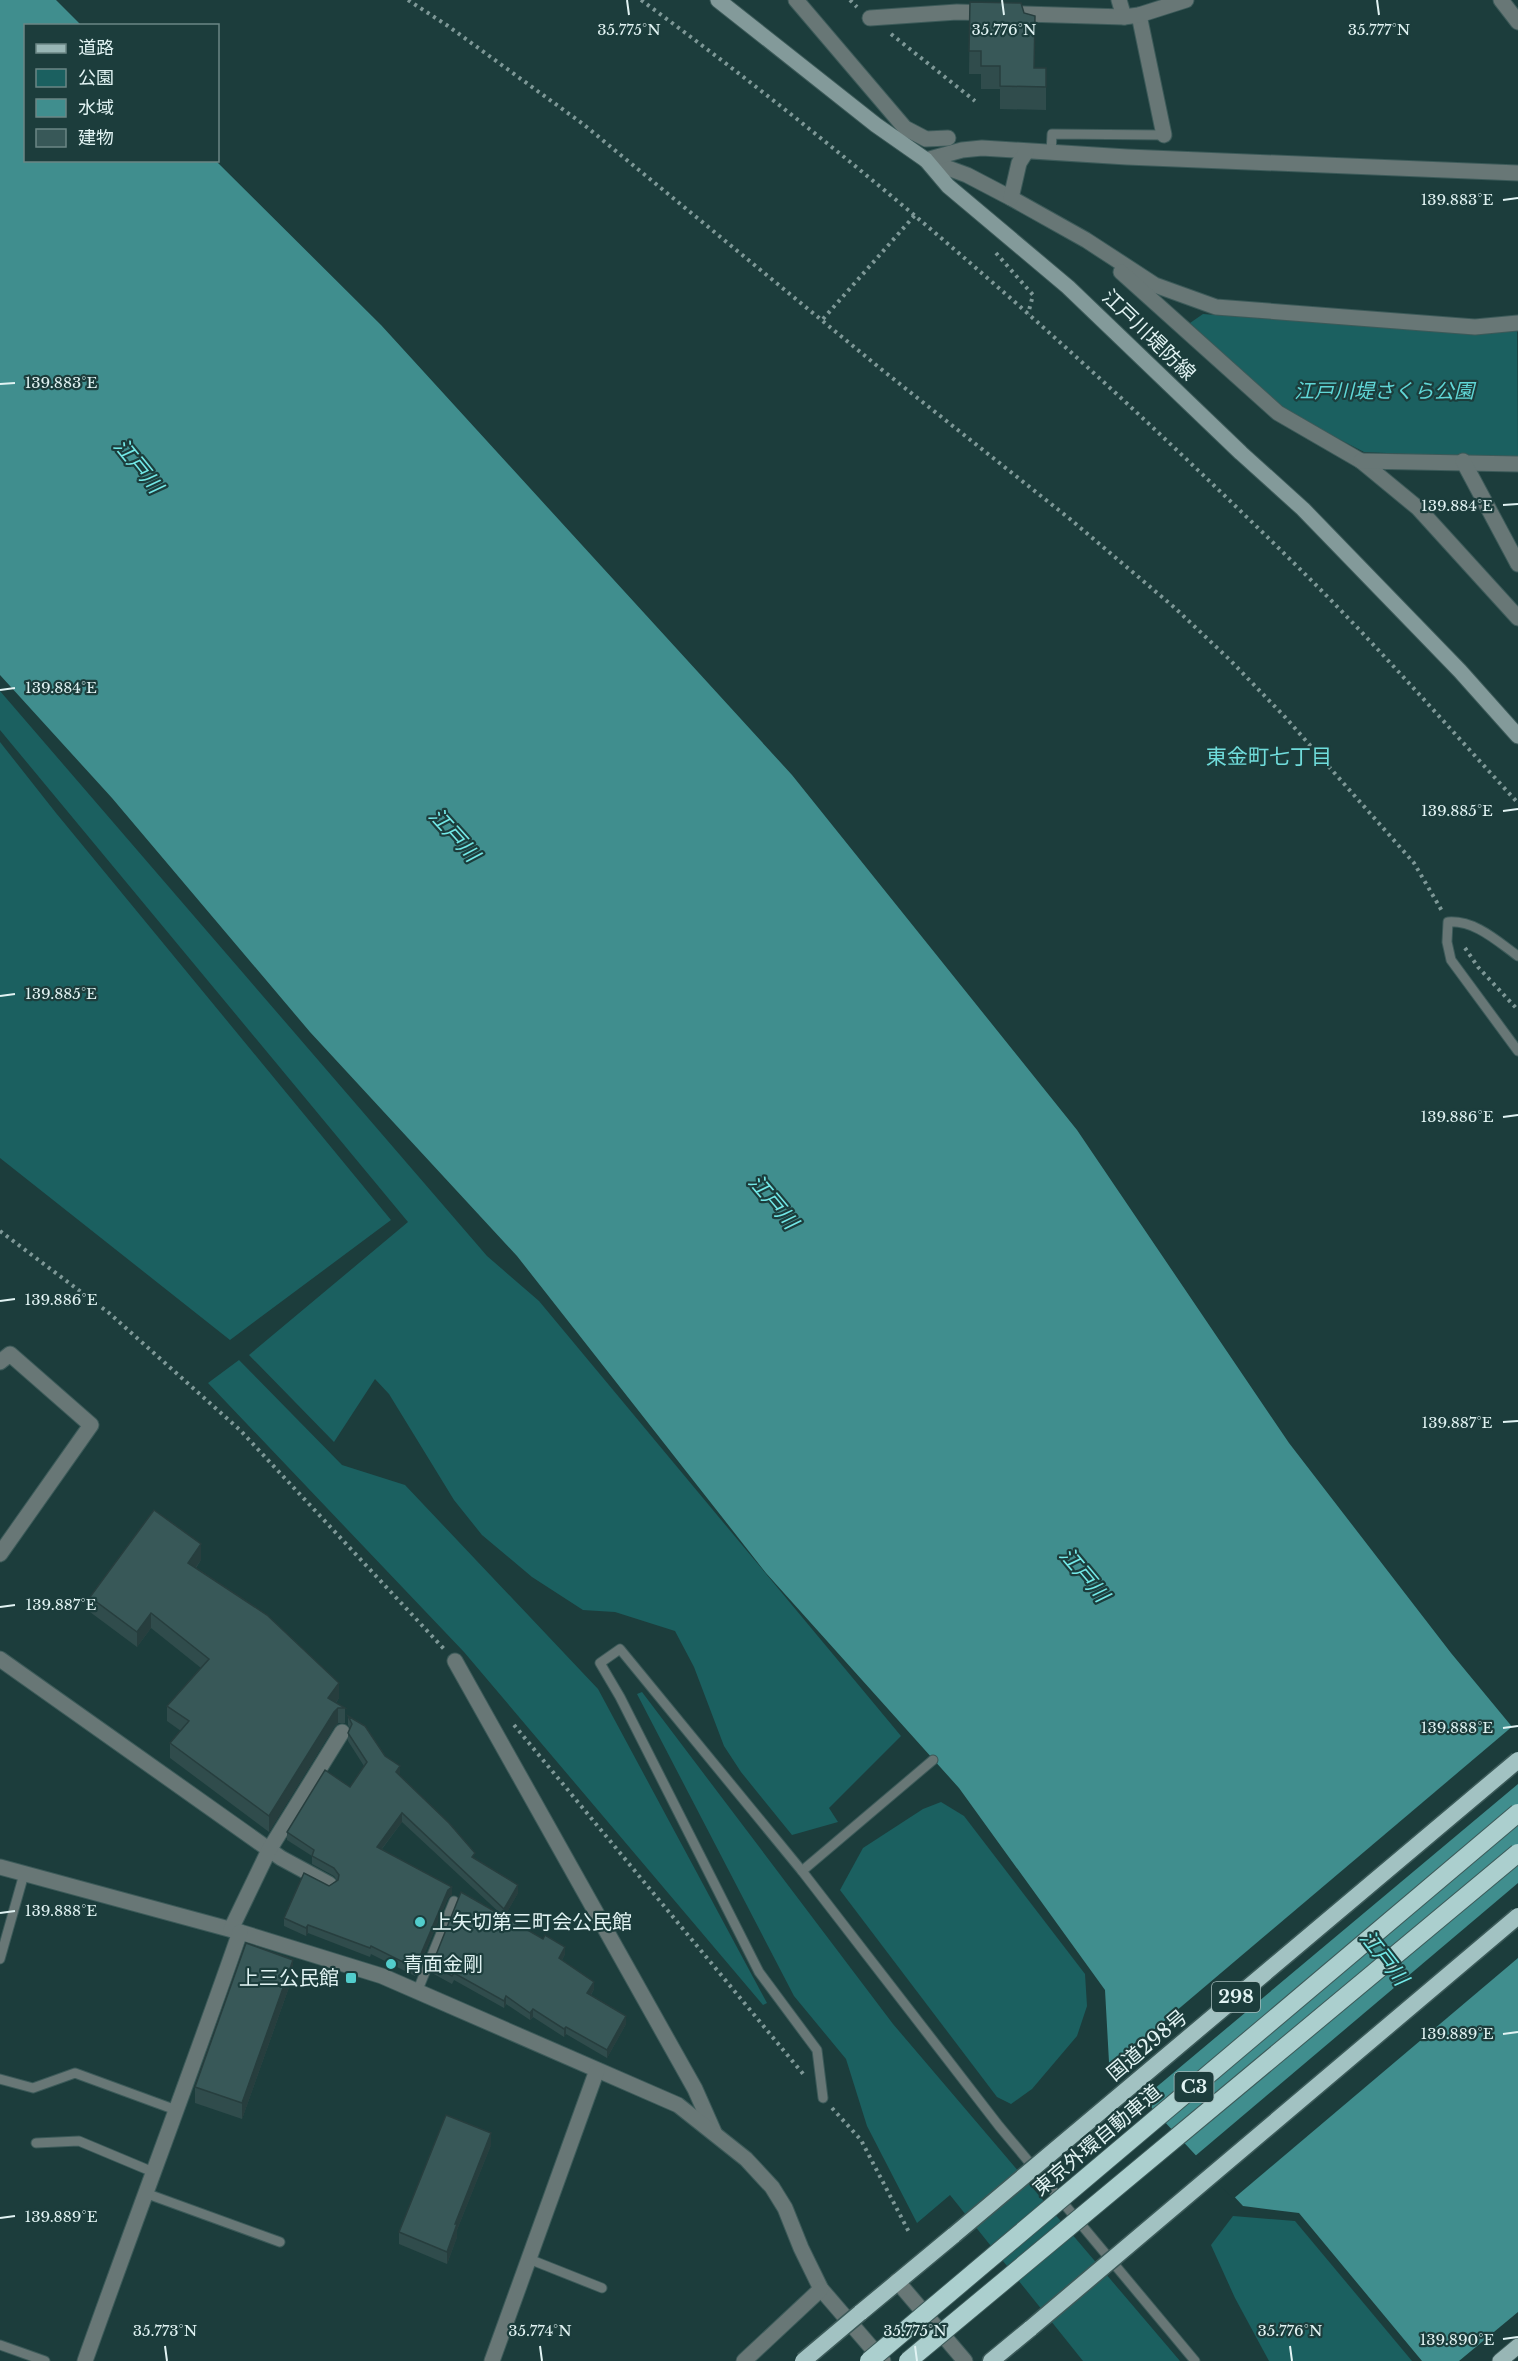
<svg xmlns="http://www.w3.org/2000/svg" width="1518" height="2361" viewBox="0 0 1518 2361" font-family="'Libre Baskerville','Noto Sans JP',serif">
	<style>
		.green { fill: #1b6060 }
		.water { fill: #408e8e }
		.pier { fill: #1c3d3c }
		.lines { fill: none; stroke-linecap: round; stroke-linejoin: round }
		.service-casing { stroke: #3c5a59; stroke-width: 11 }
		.minor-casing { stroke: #3c5a59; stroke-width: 17 }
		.tertiary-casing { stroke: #3c5a59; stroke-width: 17 }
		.secondary-casing { stroke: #3c5a59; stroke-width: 17 }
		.primary-casing { stroke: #3c5a59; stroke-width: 17 }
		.trunk-casing { stroke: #3c5a59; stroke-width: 19 }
		.path { stroke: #7e9897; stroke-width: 4; stroke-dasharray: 3 4.5; stroke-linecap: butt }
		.service { stroke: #687776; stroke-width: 9 }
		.minor { stroke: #687776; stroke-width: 15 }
		.tertiary { stroke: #687776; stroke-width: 15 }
		.secondary { stroke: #839a9a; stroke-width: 15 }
		.primary { stroke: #98b6b5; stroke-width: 15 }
		.trunk { stroke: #a2c2c2; stroke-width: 16 }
		.trunk-bridge-casing { stroke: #3c5a59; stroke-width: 19; stroke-linecap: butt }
		.motorway-bridge-casing { stroke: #3c5a59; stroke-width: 20; stroke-linecap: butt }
		.trunk-bridge { stroke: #a2c2c2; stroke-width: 16 }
		.motorway-bridge { stroke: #abcfce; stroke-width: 18 }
		.wall { fill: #304c4c }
		.shaded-wall { fill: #273e3e }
		.building { fill: #385858; stroke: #273e3e; stroke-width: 1.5 }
		.ticks { fill: none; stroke: #e1f3f3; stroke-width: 2 }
		.poi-dot { fill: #52cdcc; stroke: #1c3d3c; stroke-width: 2 }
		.labels { text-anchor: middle; stroke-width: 4.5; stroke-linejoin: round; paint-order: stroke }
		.shield { fill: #1c3d3c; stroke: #a6bcbc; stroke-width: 1.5 }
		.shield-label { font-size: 18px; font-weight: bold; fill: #e1f3f3 }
		.street-label { font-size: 20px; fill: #e1f3f3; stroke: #1c3d3c }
		.park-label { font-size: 20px; font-style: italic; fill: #60d7d7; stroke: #1c3d3c }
		.poi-label { font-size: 20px; fill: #e1f3f3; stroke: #1c3d3c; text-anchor: start }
		.water-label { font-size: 21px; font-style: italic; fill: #73e9e8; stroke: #1c3d3c }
		.neighbourhood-label { font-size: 21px; fill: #70dcdb; stroke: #1c3d3c }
		.ticks-label { font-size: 15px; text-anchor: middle; fill: #e1f3f3; stroke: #1c3d3c; stroke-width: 4.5; stroke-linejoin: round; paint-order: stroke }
	</style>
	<rect width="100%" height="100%" fill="#1c3d3c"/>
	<g class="green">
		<polygon points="1203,314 1471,334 1517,331 1518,459 1364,452 1287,412 1190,323"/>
		<polygon points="0,691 487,1256 539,1301 901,1736 829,1808 838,1822 792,1835 741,1772 724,1746 694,1667 675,1631 615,1612 583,1610 532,1577 482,1535 454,1500 389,1394 375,1379 334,1442 249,1355 408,1222 0,730"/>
		<polygon points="0,742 56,813 391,1220 230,1340 0,1158"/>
		<polygon points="239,1360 342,1465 405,1485 598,1689 767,2003 763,2005 464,1652 208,1383"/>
		<polygon points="642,1692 893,2024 1180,2361 1083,2361 950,2195 917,2223 867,2126 846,2059 794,1996 637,1694"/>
		<polygon points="941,1802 964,1816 1085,1974 1087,2006 1077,2036 1032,2089 1011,2104 997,2097 840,1890 863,1848 923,1809"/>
		<polygon points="1233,2216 1295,2221 1412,2361 1269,2361 1235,2298 1211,2245"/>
	</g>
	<polygon class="water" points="0,0 56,0 81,25 26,26 26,160 216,161 381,325 792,775 1077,1130 1289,1443 1451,1653 1518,1734 1518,2361 1422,2361 1299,2213 1243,2206 1109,2062 1105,1990 959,1788 766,1573 517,1256 310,1032 112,798 0,675"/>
	<g class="pier">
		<polygon points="1514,1725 1518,1729 1518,1784 1141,2100 1110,2067"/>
		<polygon points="1518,1883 1518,1958 1233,2199 1194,2157"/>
		<polygon points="1518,2312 1518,2361 1459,2361"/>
	</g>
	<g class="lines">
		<defs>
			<g id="service">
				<polyline points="1051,153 1052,134 1164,135"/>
				<path d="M1518 956C1497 941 1475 920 1448 922L1447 942 1451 960 1518 1051"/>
				<polyline points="802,1871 933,1760"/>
				<polyline points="0,1959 24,1874"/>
				<polyline points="417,1992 454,1901"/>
				<polyline points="0,2079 33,2088 75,2073 176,2110"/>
				<polyline points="823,2098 817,2050 759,1972 620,1697 600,1663 620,1649 802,1871 999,2126 1195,2361"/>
				<polyline points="36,2143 79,2141 153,2172"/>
				<polyline points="145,2193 280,2242"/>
				<polyline points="529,2259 602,2288"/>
				<polyline points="0,2345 45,2361"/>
			</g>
			<g id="minor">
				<polyline points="796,0 905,128 926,139 948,138"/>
				<polyline points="1119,0 1124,17"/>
				<polyline points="1501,0 1518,22"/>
				<polyline points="1139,15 1164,135"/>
				<polyline points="870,18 957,12 1124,17 1139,15 1186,0"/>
				<polyline points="926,160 967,175 1011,198 1086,240 1155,285 1216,307 1475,327 1518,323"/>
				<polyline points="926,160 962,150 982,148 1127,157 1518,173"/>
				<polyline points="1011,198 1019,163 1026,152"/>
				<polyline points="1121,272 1278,413 1361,461 1418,508 1518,618"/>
				<polyline points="1361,461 1518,464"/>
				<polyline points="1463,461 1518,564"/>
				<polyline points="0,1362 10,1354 91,1425 0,1554"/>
				<polyline points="0,1659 281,1858 329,1884"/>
				<polyline points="455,1661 695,2089 714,2132"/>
				<polyline points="0,1867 240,1932 382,1976 678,2105 746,2159 772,2187 785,2208 801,2248 821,2289 883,2361"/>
				<polyline points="231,1929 269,1850 342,1732"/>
				<path d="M85 2361C136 2217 190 2076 240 1932"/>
				<polyline points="492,2361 597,2070"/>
				<polyline points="744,2361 821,2289"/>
			</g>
			<polyline id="tertiary" points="897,2281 965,2361"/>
			<polyline id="secondary" points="718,0 876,125 926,160 948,186 1068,287 1241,453 1303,509 1460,671 1518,736"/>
			<polyline id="primary" points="1500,2361 1518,2346"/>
			<g id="trunk">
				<polyline points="860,2313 954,2235"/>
				<polyline points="991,2361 1031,2328"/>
			</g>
		</defs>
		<use href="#service" class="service-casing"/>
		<use href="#minor" class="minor-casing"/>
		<use href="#tertiary" class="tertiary-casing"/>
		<use href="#secondary" class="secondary-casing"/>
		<use href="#primary" class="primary-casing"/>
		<use href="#trunk" class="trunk-casing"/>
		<g class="path">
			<polyline points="408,0 448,26 583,124 881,369 1070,519 1175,608 1230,660 1285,717 1414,863 1442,911"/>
			<path d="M641 0C879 174 1100 371 1310 579 1382 651 1449 728 1518 803"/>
			<polyline points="850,0 857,7"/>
			<polyline points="891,34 975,101"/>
			<polyline points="996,253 1033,295 1028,314"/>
			<polyline points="823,319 915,215"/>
			<polyline points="1465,948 1478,967 1518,1010"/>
			<polyline points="0,1231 109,1313 240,1430 444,1649"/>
			<polyline points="514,1725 804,2075"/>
			<polyline points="832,2108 861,2140 910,2234"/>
		</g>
		<use href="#service" class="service"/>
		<use href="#minor" class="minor"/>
		<use href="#tertiary" class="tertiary"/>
		<use href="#secondary" class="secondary"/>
		<use href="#primary" class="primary"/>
		<use href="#trunk" class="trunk"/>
		<defs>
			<g id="trunk-bridge">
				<polyline points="954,2235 1518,1760"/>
				<polyline points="1031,2328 1518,1916"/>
				<polyline points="803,2361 860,2313"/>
			</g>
			<g id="motorway-bridge">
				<polyline points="869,2361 1518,1813"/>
				<polyline points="908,2361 1518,1853"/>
			</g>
		</defs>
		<use href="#trunk-bridge" class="trunk-bridge-casing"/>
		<use href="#motorway-bridge" class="motorway-bridge-casing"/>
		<use href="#trunk-bridge" class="trunk-bridge"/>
		<use href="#motorway-bridge" class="motorway-bridge"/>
	</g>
	<g class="wall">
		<polygon points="970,2 1034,68 1046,68 1046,110 1000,109 1000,89 981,89 981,74 969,74"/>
		<polygon points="201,1560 196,1568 339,1698 336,1703 345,1708 345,1723 338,1723 334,1727 269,1832 170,1758 170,1743 181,1731 167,1721 167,1706 201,1668 151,1628 137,1647 90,1612 90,1597"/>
		<polygon points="348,1716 385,1756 400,1775 399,1776 475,1859 518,1893 504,1917 565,1954 562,1960 594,1989 591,1995 626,2024 607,2058 566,2034 564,2037 533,2017 530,2020 506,2004 504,2008 454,1980 452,1984 432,1973 432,1965 502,1915 402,1822 382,1849 452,1895 448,1898 415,1976 371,1954 370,1957 308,1933 306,1936 284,1926 284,1918 337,1880 334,1876 312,1864 312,1856 287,1840 287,1832 350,1787 364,1766 348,1741 348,1733 350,1728 348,1725"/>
		<polygon points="293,1976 242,2119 195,2103 195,2087"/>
		<polygon points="491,2145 457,2230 457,2237 447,2264 399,2244 399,2232"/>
	</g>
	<g class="shaded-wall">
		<polygon points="201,1544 201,1560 188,1578 188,1563"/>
		<polygon points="151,1613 151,1628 137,1647 137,1632"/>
		<polygon points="339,1683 339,1698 328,1713 328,1698"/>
		<polygon points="338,1708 338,1723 334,1727 269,1832 269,1816 334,1712"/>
		<polygon points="400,1766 400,1775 396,1781 396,1772"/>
		<polygon points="402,1813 402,1822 377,1855 377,1847"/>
		<polygon points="518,1885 518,1893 504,1917 504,1909"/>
		<polygon points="452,1887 452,1895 448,1898 415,1976 415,1968 448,1890"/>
		<polygon points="308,1925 308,1933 306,1936 306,1928"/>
		<polygon points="565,1947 565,1954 559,1966 559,1958"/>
		<polygon points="293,1960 293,1976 242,2119 242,2103"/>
		<polygon points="594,1982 594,1989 587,2001 587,1993"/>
		<polygon points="506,1996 506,2004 504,2008 504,2001"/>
		<polygon points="533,2009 533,2017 530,2020 530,2013"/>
		<polygon points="626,2016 626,2024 607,2058 607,2050"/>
		<polygon points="566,2027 566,2034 564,2037 564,2029"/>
		<polygon points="491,2133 491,2145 457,2230 457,2237 447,2264 447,2252 455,2224"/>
	</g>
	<g class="building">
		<polygon points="970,2 1021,3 1024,13 1035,16 1034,68 1046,68 1046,87 1000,86 1000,66 981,66 981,51 969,51"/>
		<polygon points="154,1510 201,1544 188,1563 267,1615 339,1683 328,1698 345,1708 338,1708 334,1712 269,1816 170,1743 189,1721 167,1706 209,1659 151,1613 137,1632 90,1597"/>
		<polygon points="348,1716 365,1726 385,1756 400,1766 396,1772 449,1823 475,1853 472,1857 518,1885 504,1909 402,1813 377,1847 452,1887 448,1890 415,1968 371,1946 370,1948 308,1925 306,1928 284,1918 304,1873 329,1886 338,1880 339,1875 334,1868 312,1856 314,1850 287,1832 325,1770 350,1787 367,1762 348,1733 352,1724"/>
		<polygon points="461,1892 543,1939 545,1935 565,1947 559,1958 594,1982 587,1993 626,2016 607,2050 566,2027 564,2029 533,2009 530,2013 506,1996 504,2001 454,1973 452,1976 432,1965"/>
		<polygon points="246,1943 293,1960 242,2103 195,2087"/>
		<polygon points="446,2115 491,2133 455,2224 457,2224 447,2252 399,2232"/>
	</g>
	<path class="ticks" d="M627 0 629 15M1002 0 1004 15M1377 0 1379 15M1503 200 1518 198M0 384 15 383M1503 505 1518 504M0 690 15 688M1503 811 1518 809M0 996 15 994M1503 1117 1518 1115M0 1301 15 1299M1503 1422 1518 1421M0 1607 15 1605M1503 1728 1518 1726M0 1913 15 1911M1503 2034 1518 2032M0 2218 15 2216M1503 2339 1518 2337M165 2346 167 2361M540 2346 542 2361M915 2346 917 2361M1290 2346 1292 2361"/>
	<g class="poi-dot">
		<circle cx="420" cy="1922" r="6"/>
		<circle cx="391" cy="1964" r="6"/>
		<rect x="345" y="1972" width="12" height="12" rx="3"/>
	</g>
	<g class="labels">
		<g class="shield">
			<rect x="1212" y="1982" width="48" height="30" rx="4.5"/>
			<rect x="1174.5" y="2072" width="39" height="30" rx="4.5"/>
		</g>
		<g class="shield-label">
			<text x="1236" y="2003">298</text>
			<text x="1194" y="2093">C3</text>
		</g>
		<g class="street-label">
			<text transform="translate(1149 335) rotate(44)" y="7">江戸川堤防線</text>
			<text transform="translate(1147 2045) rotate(-40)" y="7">国道298号</text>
			<text transform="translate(1097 2140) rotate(-40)" y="7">東京外環自動車道</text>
		</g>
		<g class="park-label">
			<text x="1384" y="398">江戸川堤さくら公園</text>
		</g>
		<g class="poi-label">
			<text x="432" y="1929">上矢切第三町会公民館</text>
			<text x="403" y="1971">青面金剛</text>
			<text x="339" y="1985" text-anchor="end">上三公民館</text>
		</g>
		<g class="water-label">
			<text transform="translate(138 466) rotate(51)" y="7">江戸川</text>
			<text transform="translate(454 835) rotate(48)" y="7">江戸川</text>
			<text transform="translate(773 1202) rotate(50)" y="7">江戸川</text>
			<text transform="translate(1084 1575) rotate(50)" y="7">江戸川</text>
			<text transform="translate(1384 1958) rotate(52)" y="7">江戸川</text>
		</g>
		<g class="neighbourhood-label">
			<text x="1269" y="764">東金町七丁目</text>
		</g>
	</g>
	<g class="ticks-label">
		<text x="629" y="35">35.775°N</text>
		<text x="1004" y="35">35.776°N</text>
		<text x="1379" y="35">35.777°N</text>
		<text x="1457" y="205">139.883°E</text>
		<text x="61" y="388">139.883°E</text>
		<text x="1457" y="511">139.884°E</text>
		<text x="61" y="693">139.884°E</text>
		<text x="1457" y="816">139.885°E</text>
		<text x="61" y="999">139.885°E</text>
		<text x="1457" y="1122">139.886°E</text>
		<text x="61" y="1305">139.886°E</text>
		<text x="1457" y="1428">139.887°E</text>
		<text x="61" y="1610">139.887°E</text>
		<text x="1457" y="1733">139.888°E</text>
		<text x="61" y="1916">139.888°E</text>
		<text x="1457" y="2039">139.889°E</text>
		<text x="61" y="2222">139.889°E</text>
		<text x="165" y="2336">35.773°N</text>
		<text x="540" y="2336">35.774°N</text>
		<text x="915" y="2336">35.775°N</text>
		<text x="1290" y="2336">35.776°N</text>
		<text x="1457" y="2345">139.890°E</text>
	</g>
	<rect x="24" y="24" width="195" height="138" fill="#1c3d3c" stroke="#6b8685" stroke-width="1.5"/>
	<rect x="36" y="44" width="30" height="9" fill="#98b6b5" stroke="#6b8685" stroke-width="1.5"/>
	<text x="78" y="54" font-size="18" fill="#e1f3f3">道路</text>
	<rect x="36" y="69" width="30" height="18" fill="#1b6060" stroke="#6b8685" stroke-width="1.5"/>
	<text x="78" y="84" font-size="18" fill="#e1f3f3">公園</text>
	<rect x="36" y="99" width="30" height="18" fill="#408e8e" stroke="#6b8685" stroke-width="1.5"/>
	<text x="78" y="114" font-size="18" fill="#e1f3f3">水域</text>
	<rect x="36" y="129" width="30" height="18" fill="#385858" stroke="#6b8685" stroke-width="1.5"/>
	<text x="78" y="144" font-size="18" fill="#e1f3f3">建物</text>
</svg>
